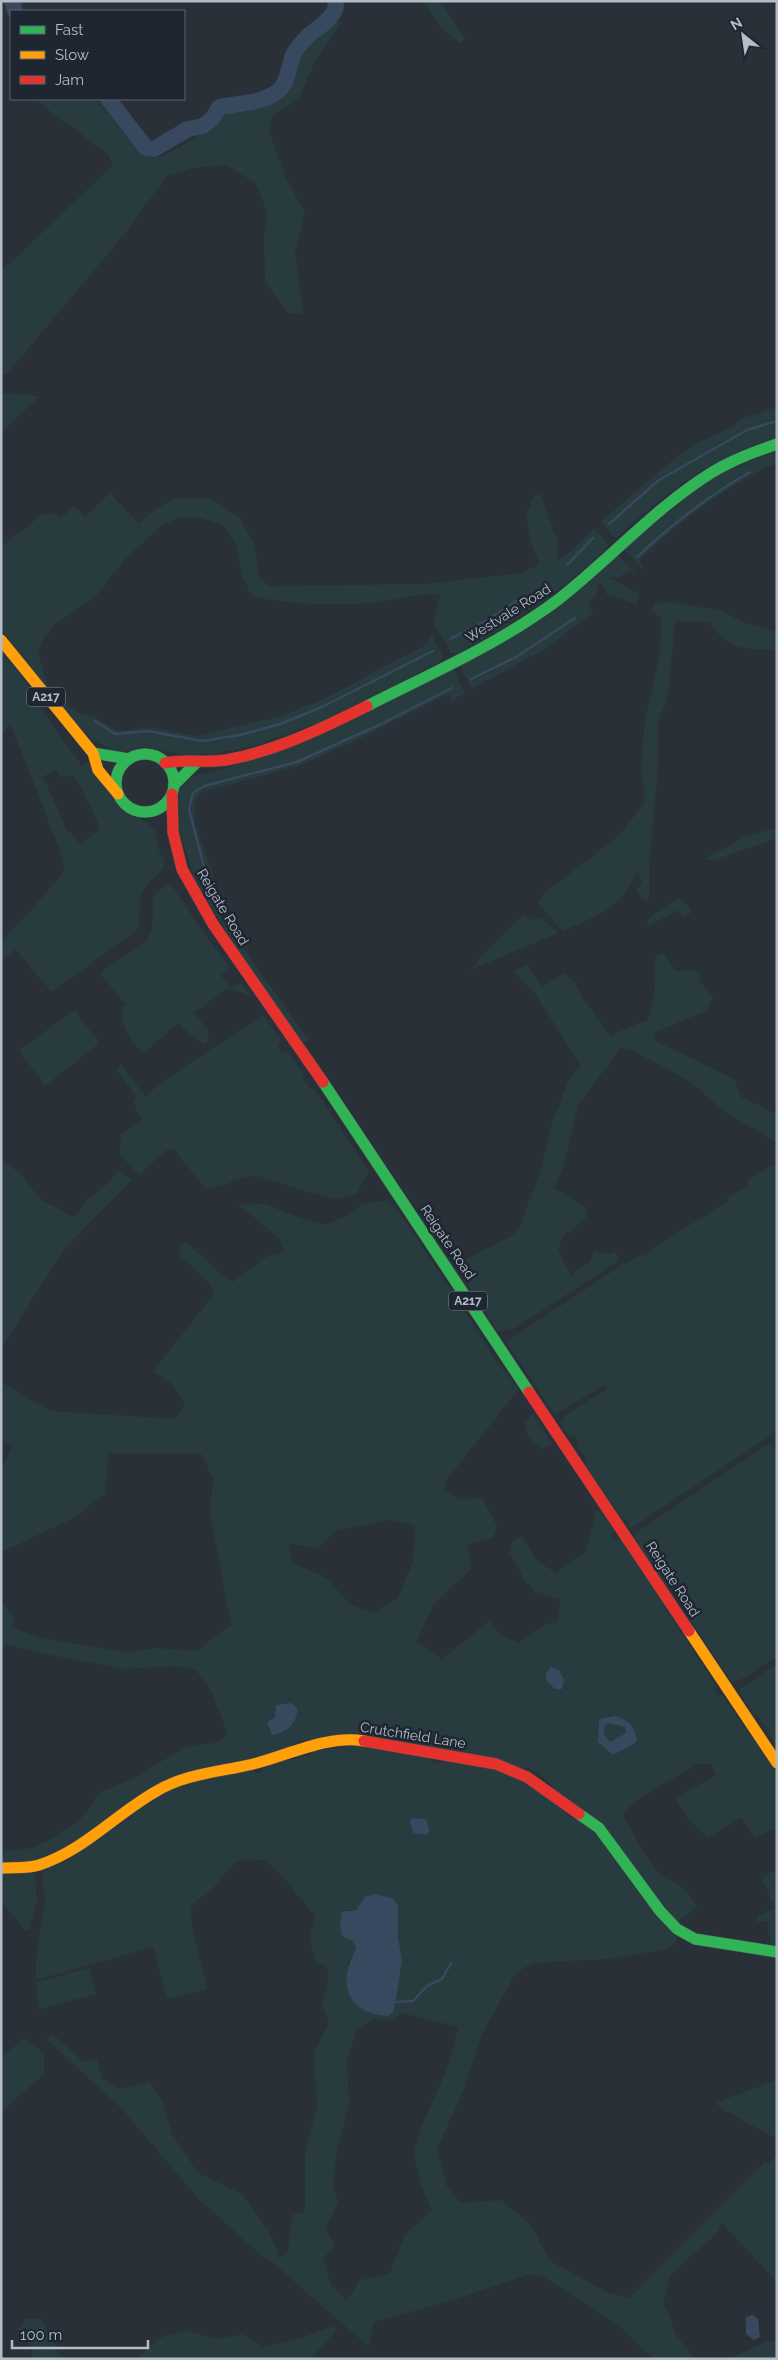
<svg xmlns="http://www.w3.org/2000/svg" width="778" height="2360" viewBox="0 0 778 2360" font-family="Raleway,sans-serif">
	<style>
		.green { fill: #283b3e; fill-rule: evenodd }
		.water { fill: #38485f; fill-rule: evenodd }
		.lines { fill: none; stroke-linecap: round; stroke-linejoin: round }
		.stream { stroke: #38485f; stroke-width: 2.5 }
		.river { stroke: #38485f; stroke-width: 16 }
		.fast-casing { stroke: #484c52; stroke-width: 12 }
		.slow-casing { stroke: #484c52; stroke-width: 12 }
		.jam-casing { stroke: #484c52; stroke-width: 12 }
		.fast { stroke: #30b455; stroke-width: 11 }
		.slow { stroke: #ff9f0a; stroke-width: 11 }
		.jam { stroke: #e5322d; stroke-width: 11 }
		.labels { text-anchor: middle; stroke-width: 5; stroke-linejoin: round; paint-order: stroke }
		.shield { fill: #1e2632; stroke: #878f9b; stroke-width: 1 }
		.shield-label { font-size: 12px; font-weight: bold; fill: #b4bcc8 }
		.street-label { font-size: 14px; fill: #b4bcc8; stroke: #1e2632 }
	</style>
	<rect width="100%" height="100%" fill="#2a3037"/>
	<g class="green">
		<polygon points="422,1 440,1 465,38 460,44 443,29"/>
		<polygon points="333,20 342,22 316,59 299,98 273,115 269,131 286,179 305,212 295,251 303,313 289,314 265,282 264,237 267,213 256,184 227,165 192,168 167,176 122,237 7,374 1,374 1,270 19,255 113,165 109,155 34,99 96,99 136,147 148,157 162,156 181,147 212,126 221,116 243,106 273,104 286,89 300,50"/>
		<polygon points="1,393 40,396 1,433"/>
		<path d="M777 407V438C713 456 665 493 617 537L612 536 601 522 660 470 695 444 734 426 740 419Z"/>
		<path d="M777 450V464C765 466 753 475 742 481 704 503 671 530 639 560L644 566 642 569 624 550 705 480Z"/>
		<path d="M110 493 139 524 150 513 172 499 210 498 239 517 254 544 259 576 269 586 425 584 522 573 540 564 530 540 526 515 535 494 541 495 558 543V561L572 550 594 528 607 542 608 547C559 594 515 622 456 654L451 653 434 624 440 594C419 593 400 599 379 602 346 606 283 605 252 596L243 579 236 545 224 526 201 518 181 517 161 526 124 560 96 596 56 624 43 639 38 649 46 683 77 713 95 717 118 731 149 727 196 736 282 716 323 699 428 644 431 633 443 657 440 662 321 722 254 746 211 754 185 755 142 747 120 754 93 740 67 716 1 629V547L43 514 54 513 61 518 74 506 85 517Z"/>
		<polygon points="618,555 636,574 635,575 629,569 621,576 610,578 640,594 637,604 606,594 606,590 602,584 597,585 597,594 588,603 594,612 545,649 472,689 461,667 461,663"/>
		<path d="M669 602 723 611 740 621 777 632V650C744 648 729 653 710 622L675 621 668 695 658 723V767L649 866V900L642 899 636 890 642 883 638 872C631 880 628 890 621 898 606 914 582 922 563 931L538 904 542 895 623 832 645 801 641 769 645 719 659 659 662 618 651 611 655 604Z"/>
		<path d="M1 649 42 705 40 708 82 766 87 761 124 810 148 823 156 832 159 851 166 861C162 875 148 880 142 892 137 905 143 917 136 931L52 992 15 949 1 962V941L28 914 65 870 59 848 11 725 1 733ZM55 769 61 777 74 776 85 795 100 828 81 845 66 828 43 777Z"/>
		<polygon points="450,670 454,670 465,693 452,701 448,694 357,740 299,766 201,792 194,803 195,824 213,873 214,907 306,1036 310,1038 305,1042 302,1041 247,965 195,880 179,829 178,791 191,777 227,768 310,740"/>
		<polygon points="777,828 777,838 712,861 705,859 746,836"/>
		<path d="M170 883 205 935 229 966 221 976 231 987 242 983 251 997 231 988 226 989 194 1013 208 1030 209 1040 203 1044 184 1029 180 1022 143 1053C131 1040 120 1027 122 1008L126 1005 100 973 146 941 152 931 153 895Z"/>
		<polygon points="679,898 690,907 691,913 682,917 679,910 648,925 646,922 656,912"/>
		<polygon points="523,915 532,920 541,917 558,933 471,970 477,961"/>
		<polygon points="664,953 675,971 699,971 701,983 713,997 706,1011 655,1032 654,1040 734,1079 741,1097 777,1114 777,1143 722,1110 691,1082 632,1050 621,1048 578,1105 564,1164 554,1188 586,1207 586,1218 563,1237 558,1250 571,1275 590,1262 594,1250 609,1255 615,1252 620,1260 515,1328 498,1332 455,1265 513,1235 520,1226 541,1170 551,1126 569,1079 581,1065 535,994 514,972 527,964 542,987 565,973 576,983 581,996 611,1037 618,1032 648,1020 655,992 654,968 656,956"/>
		<polygon points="75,1010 99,1043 45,1086 19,1050"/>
		<polygon points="263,1015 281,1040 278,1047 283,1053 289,1053 303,1074 304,1080 310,1089 315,1090 369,1171 357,1193 335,1200 254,1175 207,1190 178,1155 176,1148 165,1151 139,1175 120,1155 121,1134 141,1120 133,1101 137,1097 116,1070 121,1064 145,1096 175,1073"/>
		<polygon points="1,1159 22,1175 40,1199 74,1217 89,1198 106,1185 119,1170 132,1180 66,1247 1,1348"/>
		<polygon points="777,1163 777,1431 630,1529 626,1519 623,1519 584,1463 587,1459 577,1448 578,1442 574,1436 568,1435 560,1423 566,1415 606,1389 604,1385 555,1415 506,1342 622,1265 640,1256 646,1255 652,1249 728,1201 726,1198 747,1186 749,1179"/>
		<path d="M389 1200 417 1238 499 1365 519 1389 447 1479 444 1489 460 1500 482 1498 497 1526 493 1538 468 1544 471 1569 434 1604 416 1642 442 1659 489 1621 501 1635 519 1643C529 1637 546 1622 557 1621L560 1607 559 1599 545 1596 541 1591 537 1594 523 1579 520 1569 509 1552 513 1540 522 1537 536 1560 556 1573 586 1551 597 1509 614 1530 612 1536 616 1541 621 1540 717 1687 714 1690 718 1696 722 1695 777 1774V1828L755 1838 741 1817 707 1838 687 1818 676 1798 716 1775 711 1764H697L635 1801 623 1815 644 1853 661 1876 680 1885 698 1906 676 1923 567 1801 542 1776 528 1768 524 1769 359 1737 360 1733 304 1741 255 1759 191 1772 61 1851 34 1860 37 1902 29 1930H25L1 1901V1852L33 1848 53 1838 79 1821 101 1792 136 1777 183 1748 219 1742 227 1733 213 1695 196 1670 173 1666 124 1669 40 1653 5 1644 1 1651V1602L14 1617 12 1627 37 1637 127 1653 155 1648 196 1651 231 1625 210 1512 213 1480 202 1454 109 1453 105 1493 72 1519 1 1552V1471L12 1446 1 1441V1382L50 1411 176 1419 185 1402 172 1384 153 1371 214 1294 208 1281 180 1256 179 1247 186 1242 220 1273 233 1282 266 1257 284 1252 279 1238 239 1205 265 1204 300 1218 324 1225 344 1217 363 1204ZM391 1520 415 1525 413 1562 398 1598 375 1613 350 1605 328 1579 292 1562 289 1544 318 1548 337 1530Z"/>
		<polygon points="533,1414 552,1444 542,1449 529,1438 524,1423"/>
		<polygon points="771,1444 777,1450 777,1656 744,1678 732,1682 690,1620 693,1614 689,1605 684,1607 671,1587 667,1587 634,1538 637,1532 763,1447"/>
		<polygon points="777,1664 777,1748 758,1716 755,1717 738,1690"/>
		<path d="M361 1745 430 1758 432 1762 441 1764 442 1761 492 1767 533 1784 567 1815 586 1825 598 1837 659 1919 678 1939 668 1949 607 1959 532 1963 515 1974 482 2034 463 2092 437 2149 446 2185 460 2203 501 2200 531 2225 550 2261 607 2292 628 2299 765 2162 768 2164 777 2155V2282L722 2223 717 2233 670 2275 664 2303 676 2335 695 2359H653L622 2328 541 2275H527L454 2300 374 2322 369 2347 272 2262 264 2258 198 2198 122 2109 46 2039 53 2034 82 2061 97 2060 103 2079 119 2089 149 2082 162 2101 172 2134 198 2173 242 2194 268 2230 277 2250V2259L288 2251 292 2215 305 2212V2151L317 2109 314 2052 329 2023 321 2003 329 1979 326 1966 315 1961 310 1937 315 1916 277 1870 266 1861 245 1859 235 1862 209 1893 197 1899 191 1908 192 1928 207 1989 167 1999 153 1947 36 1980V1959L45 1897 41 1870 63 1863 130 1818 131 1813 141 1804 195 1779 253 1769 256 1773 262 1771 263 1766 310 1755 312 1751ZM374 1894 392 1898 398 1904V1936L402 1961 394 2011 347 1964 356 1949 347 1910H356L365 1897ZM403 2013 459 2027 445 2074 421 2127 414 2153 420 2183 432 2210 404 2236 390 2274 360 2280 347 2300 330 2284 324 2258 334 2244 326 2228 338 2202 333 2185 337 2151 349 2103 347 2061 357 2030 374 2019 392 2021Z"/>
		<polygon points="777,1870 777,1946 770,1944 768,1921 756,1922 758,1916 775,1908 761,1877"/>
		<polygon points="89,1968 96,1994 39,2009 36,1983"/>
		<polygon points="24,2039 44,2053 44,2074 9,2105 1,2115 1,2057"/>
		<polygon points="777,2080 777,2139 724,2110 715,2103"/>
		<polygon points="25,2319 41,2319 62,2359 32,2359 33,2350 19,2328"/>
		<polygon points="332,2326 337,2330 315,2354 315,2359 137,2359 160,2338 184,2330 218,2339 243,2334 263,2347 301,2338"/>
		<polygon points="767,2341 777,2342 777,2359 729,2359"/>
	</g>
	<g class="water">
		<polygon points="551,1667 559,1670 564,1680 562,1689 555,1689 546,1680 546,1673"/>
		<path d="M291 1703 297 1707C299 1722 286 1733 272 1735L267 1722 275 1718 276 1705Z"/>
		<path d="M615 1716C629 1721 634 1725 637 1740L632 1745 613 1755 598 1742 599 1719ZM609 1723 625 1727 626 1733 610 1742C605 1737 602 1732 605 1725Z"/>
		<polygon points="412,1818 426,1819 430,1832 426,1835 413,1833 410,1821"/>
		<path d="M374 1894 392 1898 398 1904V1936L402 1961 394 2011 388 2016C346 2013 337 1983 356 1949L353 1941 342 1936 340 1925 342 1912 356 1910 365 1897Z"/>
		<polygon points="753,2315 758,2319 760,2337 754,2340 746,2334 746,2317"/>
	</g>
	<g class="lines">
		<g class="stream">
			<polyline points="609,524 659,480 747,430 777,421"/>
			<path d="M637 557C672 524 708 496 750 472"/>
			<polyline points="567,565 593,538"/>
			<polyline points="450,639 489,619 521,598"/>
			<polyline points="471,679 516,657 575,618"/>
			<polyline points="95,721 115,734 148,731 202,741 240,735 280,724 322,707 433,651"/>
			<polyline points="206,874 189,809 193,793 204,786 297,762 381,724 452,688"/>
			<polyline points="394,2002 413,2001 427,1986 442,1979 451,1963"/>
		</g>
		<g class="river">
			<polyline points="12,1 15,11"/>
			<path d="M108 99 146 148 154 149 188 129 203 126 213 118 219 107C238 103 262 104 278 91 289 83 288 65 294 53 297 48 302 42 306 38 314 29 341 16 335 1"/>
		</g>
		<defs>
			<g id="fast">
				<path d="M367 706C432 673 501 643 559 599 611 558 655 508 711 473 732 460 754 452 777 444"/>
				<polyline points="93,753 129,759"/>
				<circle cx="145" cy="783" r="29"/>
				<polyline points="174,785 196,763"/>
				<polyline points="323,1082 529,1392"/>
				<polyline points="579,1814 599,1828 660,1911 677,1929 695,1939 777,1952"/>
			</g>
			<g id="slow">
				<polyline points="1,640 93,753 98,770 118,794"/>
				<polyline points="689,1631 777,1763"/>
				<path d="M1 1868C13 1867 27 1869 39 1865 83 1851 115 1815 155 1792 186 1773 222 1772 257 1763 291 1754 328 1735 364 1741"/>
			</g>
			<g id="jam">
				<path d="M165 763C186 759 205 763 226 760 276 751 323 728 367 706"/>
				<polyline points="172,794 173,832 182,869 213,924 323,1082"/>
				<polyline points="529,1392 689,1631"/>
				<polyline points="364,1741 496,1764 527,1777 579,1814"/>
			</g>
		</defs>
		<use href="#fast" class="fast-casing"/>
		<use href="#slow" class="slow-casing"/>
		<use href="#jam" class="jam-casing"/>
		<use href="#fast" class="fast"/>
		<use href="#slow" class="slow"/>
		<use href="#jam" class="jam"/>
	</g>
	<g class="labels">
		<g class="shield">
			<rect x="27" y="687.5" width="38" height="19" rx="4"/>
			<rect x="449" y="1291.5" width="38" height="19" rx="4"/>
		</g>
		<g class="shield-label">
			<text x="46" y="701">A217</text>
			<text x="468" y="1305">A217</text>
		</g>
		<g class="street-label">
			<text transform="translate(508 613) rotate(-32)" y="5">Westvale Road</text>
			<text transform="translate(223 907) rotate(59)" y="5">Reigate Road</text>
			<text transform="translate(448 1242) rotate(56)" y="5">Reigate Road</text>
			<text transform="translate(673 1579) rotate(57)" y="5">Reigate Road</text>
			<text transform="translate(413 1735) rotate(9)" y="5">Crutchfield Lane</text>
		</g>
	</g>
	<rect width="778" height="2360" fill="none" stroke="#b4bcc8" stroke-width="5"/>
	<rect x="10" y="10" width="175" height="90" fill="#1e2632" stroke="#5a626e"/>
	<rect x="20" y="26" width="25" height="8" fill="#30b455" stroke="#5a626e"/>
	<text x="55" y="35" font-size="15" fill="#b4bcc8">Fast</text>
	<rect x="20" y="51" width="25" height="8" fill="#ff9f0a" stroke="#5a626e"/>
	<text x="55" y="60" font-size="15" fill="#b4bcc8">Slow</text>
	<rect x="20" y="76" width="25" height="8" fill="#e5322d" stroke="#5a626e"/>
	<text x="55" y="85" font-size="15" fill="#b4bcc8">Jam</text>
	<g transform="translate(743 35) rotate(330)" stroke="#1e2632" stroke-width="4" paint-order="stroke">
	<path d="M0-4L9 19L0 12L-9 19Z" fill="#b4bcc8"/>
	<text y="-8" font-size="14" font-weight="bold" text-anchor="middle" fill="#b4bcc8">N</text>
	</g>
	<path d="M12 2340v8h136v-8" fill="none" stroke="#b4bcc8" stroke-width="2.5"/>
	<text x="20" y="2340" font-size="15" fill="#b4bcc8" stroke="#1e2632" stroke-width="4" paint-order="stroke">100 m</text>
</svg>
